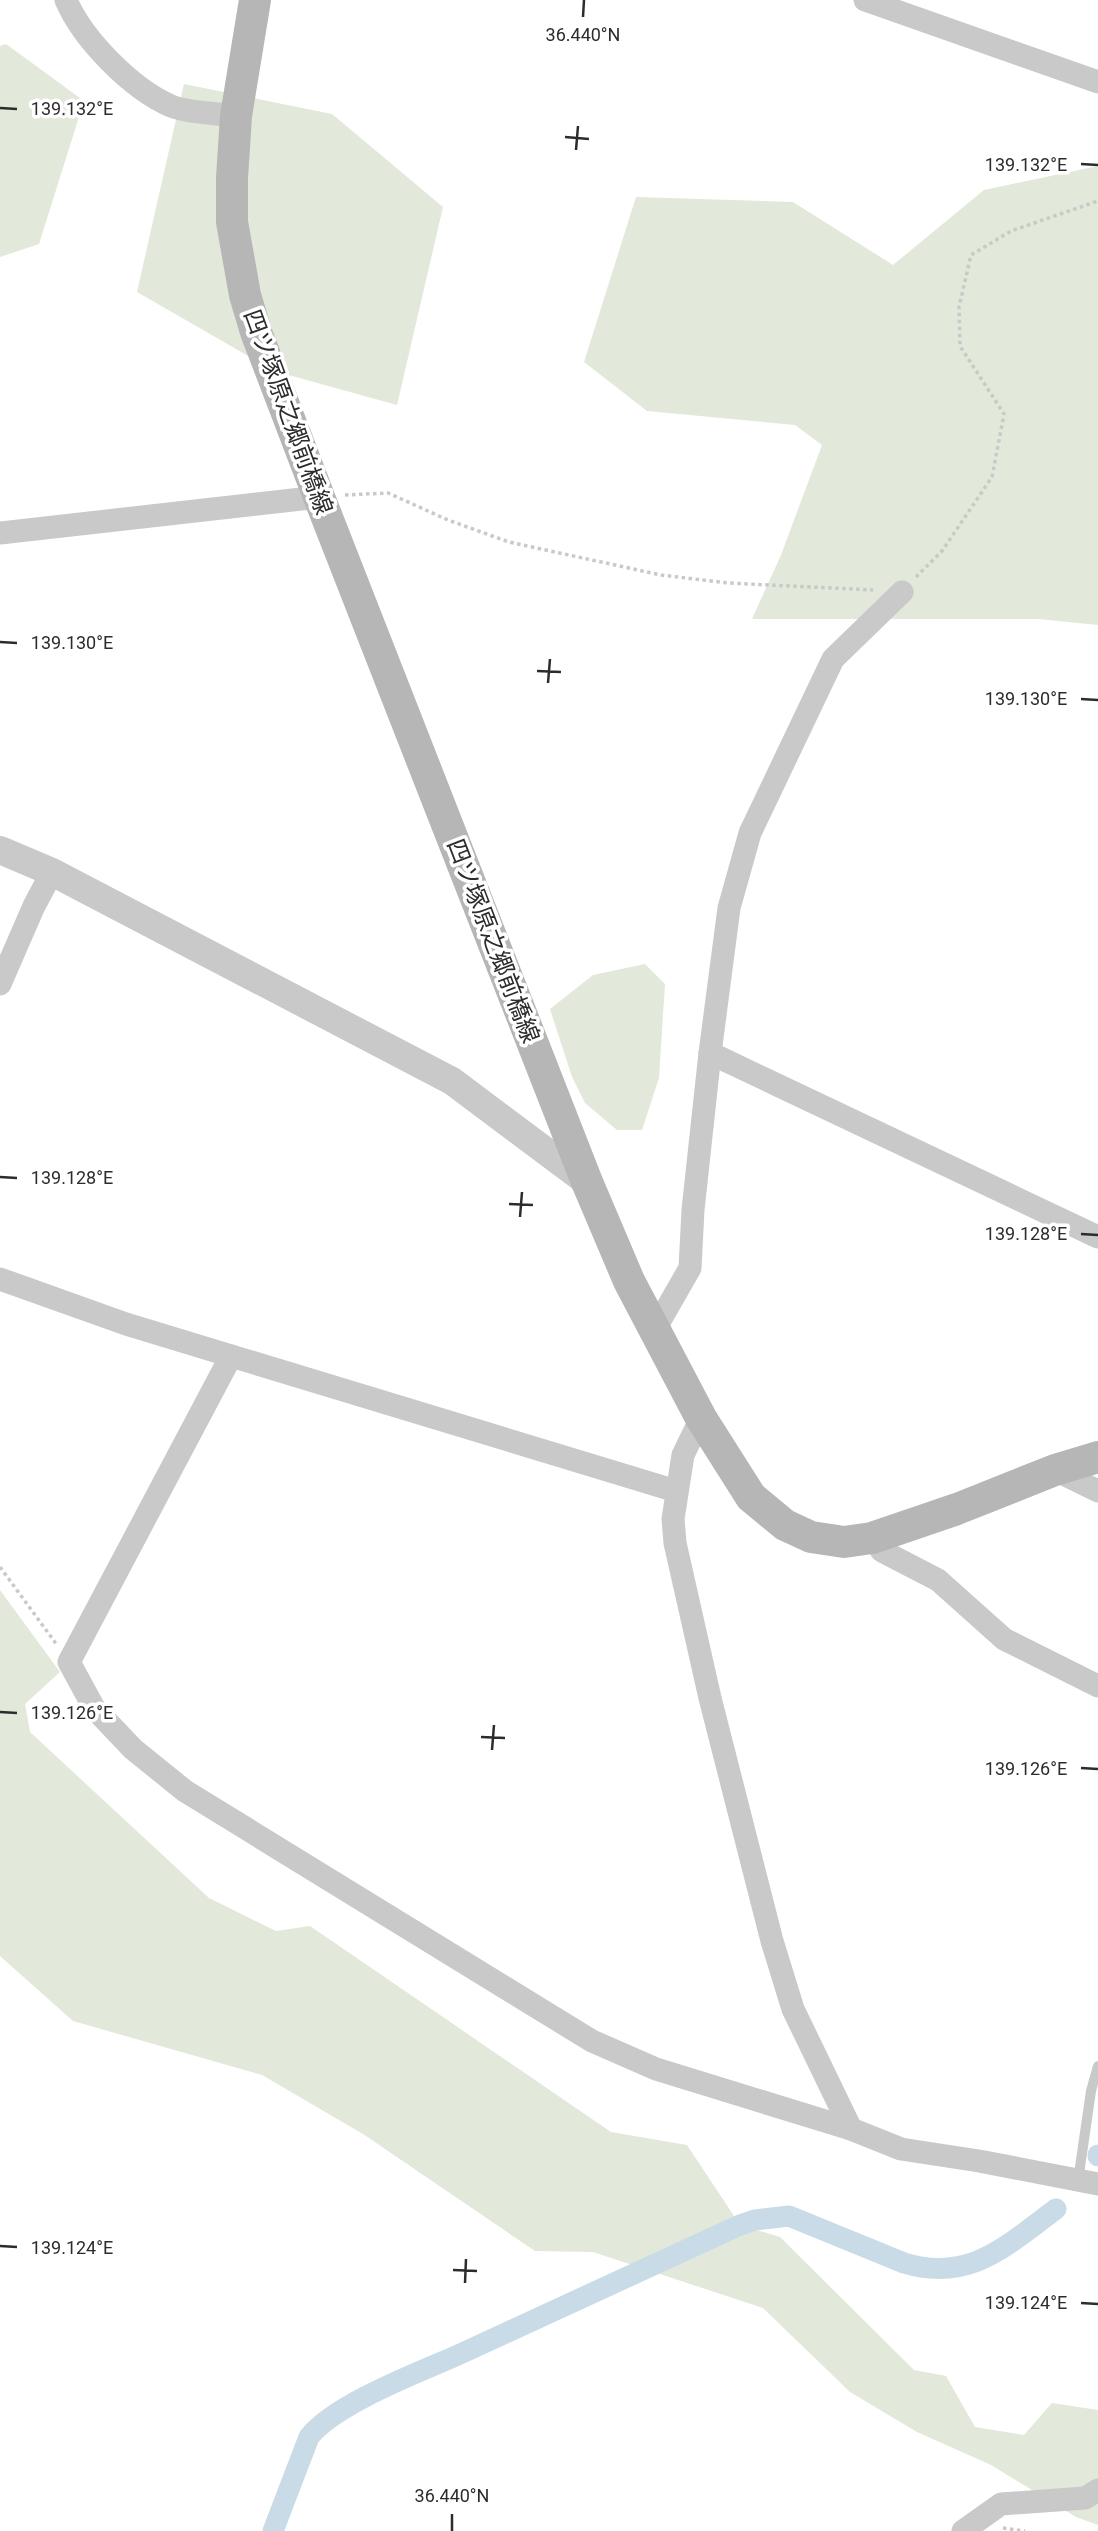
<svg xmlns="http://www.w3.org/2000/svg" width="1098" height="2531" viewBox="0 0 1098 2531" font-family="Roboto,'Noto Sans JP',sans-serif">
	<style>
		.green { fill: #e2e8da }
		.lines { fill: none; stroke-linecap: round; stroke-linejoin: round }
		.canal { stroke: #c8dbe6; stroke-width: 21 }
		.path { stroke: #c9c9c9; stroke-width: 3.5; stroke-dasharray: 3.5 3.5; stroke-linecap: butt }
		.service { stroke: #c9c9c9; stroke-width: 10 }
		.minor { stroke: #c9c9c9; stroke-width: 23 }
		.tertiary { stroke: #c9c9c9; stroke-width: 28 }
		.secondary { stroke: #b6b6b6; stroke-width: 32 }
		.ticks { fill: none; stroke: #2c2c2c; stroke-width: 2.5 }
		.labels { text-anchor: middle; stroke-width: 7; stroke-linejoin: round; paint-order: stroke }
		.street-label { font-size: 24px; fill: #2c2c2c; stroke: #fff }
		.ticks-label { font-size: 18px; text-anchor: middle; fill: #2c2c2c; stroke: #fff; stroke-width: 7; stroke-linejoin: round; paint-order: stroke }
	</style>
	<rect width="100%" height="100%" fill="#fff"/>
	<g class="green">
		<polygon points="6,44 84,101 39,244 0,257 0,46"/>
		<polygon points="184,84 332,114 443,207 397,405 274,371 137,292"/>
		<polygon points="1098,166 1098,625 1039,619 752,619 781,555 822,445 795,425 647,411 584,362 636,197 793,202 893,265 984,190"/>
		<polygon points="645,964 665,984 659,1078 642,1130 617,1130 585,1103 572,1077 550,1009 593,975"/>
		<polygon points="0,1590 60,1672 25,1704 30,1732 209,1898 276,1931 310,1926 611,2132 687,2145 740,2225 780,2237 914,2370 946,2376 975,2427 1024,2435 1052,2403 1098,2410 1098,2525 1076,2517 991,2465 917,2432 850,2392 763,2308 593,2252 535,2251 363,2134 262,2075 73,2021 0,1956"/>
	</g>
	<g class="lines">
		<g class="canal">
			<polyline points="1098,2156 1098,2155"/>
			<path d="M273 2531 309 2437C335 2404 417 2373 458 2355 552 2312 646 2269 740 2225L755 2220 789 2216 904 2263C969 2283 1006 2246 1056 2209"/>
		</g>
		<g class="path">
			<polyline points="345,495 388,493 448,520 509,542 661,575 728,583 873,590"/>
			<polyline points="916,577 942,551 992,477 1004,414 960,346 959,307 971,255 1011,231 1098,201"/>
			<polyline points="0,1567 57,1645"/>
			<polyline points="1003,2528 1025,2531"/>
		</g>
		<polyline class="service" points="1078,2181 1091,2091 1098,2066"/>
		<g class="minor">
			<path d="M66 0C83 40 132 89 171 106 188 113 217 113 236 116"/>
			<polyline points="865,0 1098,82"/>
			<polyline points="0,533 319,497"/>
			<polyline points="0,984 34,906 52,872"/>
			<polyline points="710,1053 1098,1237"/>
			<polyline points="0,1279 126,1324 676,1491"/>
			<polyline points="654,1331 690,1268 693,1210 710,1053 729,908 750,833 833,659 902,592"/>
			<polyline points="231,1356 69,1662 94,1708 133,1749 185,1791 592,2041 656,2069 851,2129 901,2149 979,2161 1098,2184"/>
			<polyline points="701,1418 683,1455 673,1519 675,1543 710,1698 772,1941 793,2009 851,2129"/>
			<polyline points="1055,1470 1098,1491"/>
			<polyline points="872,1538 882,1551 938,1580 1004,1639 1098,1686"/>
			<polyline points="963,2531 1001,2504 1085,2498 1098,2490"/>
		</g>
		<polyline class="tertiary" points="0,850 52,872 452,1081 587,1182"/>
		<polyline class="secondary" points="255,0 236,116 232,178 232,222 245,295 256,332 319,497 587,1182 629,1281 701,1418 751,1497 785,1525 811,1537 844,1542 872,1538 957,1509 1055,1470 1098,1457"/>
	</g>
	<path class="ticks" d="M583 17 584 0M0 108 17 109M565 137 589 139M576 150 578 126M1081 164 1098 165M0 642 17 643M537 671 561 672M548 683 550 659M1081 699 1098 700M0 1177 17 1178M509 1204 533 1205M520 1217 522 1192M1081 1234 1098 1235M0 1712 17 1713M481 1737 505 1738M492 1750 494 1725M1081 1768 1098 1769M0 2246 17 2247M453 2270 477 2271M465 2283 466 2259M1081 2303 1098 2304M452 2531V2514"/>
	<g class="labels">
		<g class="street-label">
			<text transform="translate(288 412) rotate(70)" y="8">四ツ塚原之郷前橋線</text>
			<text transform="translate(493 941) rotate(69)" y="8">四ツ塚原之郷前橋線</text>
		</g>
	</g>
	<g class="ticks-label">
		<text x="583" y="41">36.440°N</text>
		<text x="72" y="115">139.132°E</text>
		<text x="1026" y="171">139.132°E</text>
		<text x="72" y="649">139.130°E</text>
		<text x="1026" y="705">139.130°E</text>
		<text x="72" y="1184">139.128°E</text>
		<text x="1026" y="1240">139.128°E</text>
		<text x="72" y="1719">139.126°E</text>
		<text x="1026" y="1775">139.126°E</text>
		<text x="72" y="2254">139.124°E</text>
		<text x="1026" y="2309">139.124°E</text>
		<text x="452" y="2502">36.440°N</text>
	</g>
</svg>
